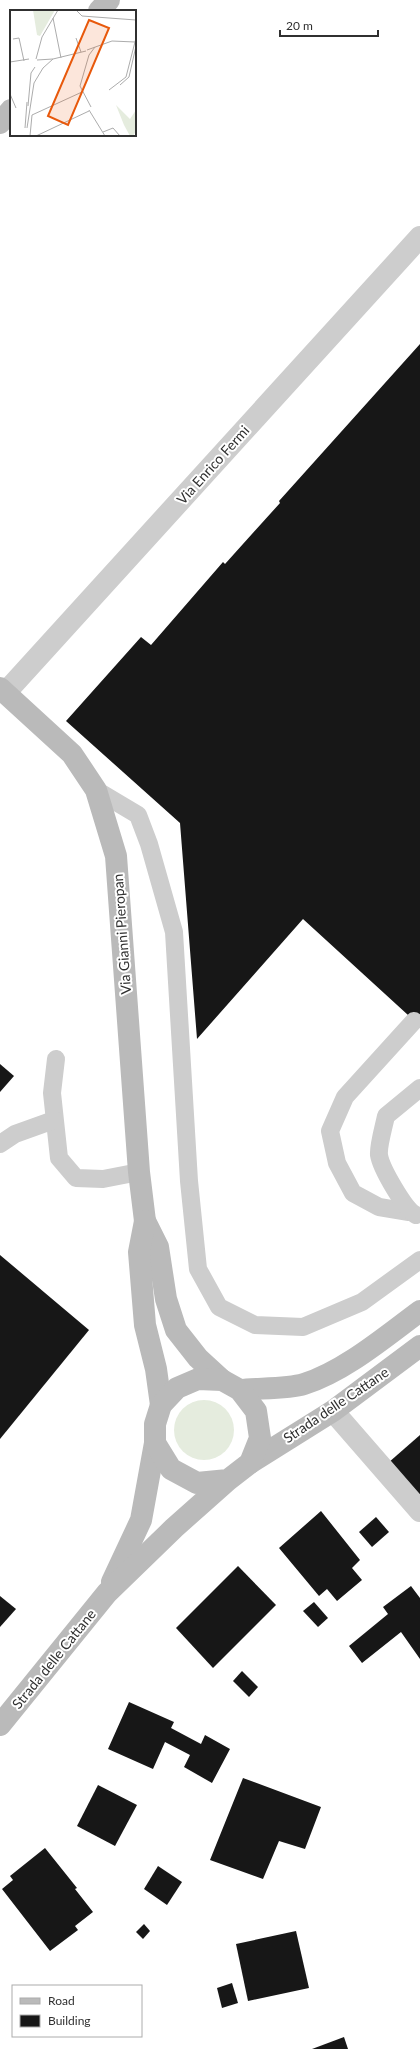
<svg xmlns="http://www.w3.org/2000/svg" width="420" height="2049" viewBox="0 0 420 2049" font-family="Lato,sans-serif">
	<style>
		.green { fill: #e5ecde }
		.building { fill: #171717 }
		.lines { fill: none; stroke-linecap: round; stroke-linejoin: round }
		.lane { stroke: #cdcdcd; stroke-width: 18 }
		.street { stroke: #cdcdcd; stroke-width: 22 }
		.secondary { stroke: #bababa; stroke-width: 22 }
		.labels { text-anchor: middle; stroke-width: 4; stroke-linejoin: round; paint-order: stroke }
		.street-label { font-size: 14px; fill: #303030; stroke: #fff }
		.inset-road { fill: none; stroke: #acacac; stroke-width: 1 }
		.view { fill: #e8590c; fill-opacity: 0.15; stroke: #e8590c; stroke-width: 2 }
		.inset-edge { fill: none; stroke: #303030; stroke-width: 2 }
	</style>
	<rect width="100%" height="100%" fill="#fff"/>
	<circle class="green" cx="204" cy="1430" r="30"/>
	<g class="building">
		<polygon points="420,344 420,1026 303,919 197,1039 180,823 66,721 141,637 151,645 223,562 225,564 280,503 279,501"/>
		<polygon points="0,1064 14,1076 0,1092"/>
		<polygon points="0,1255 89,1330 0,1439"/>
		<polygon points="420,1435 420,1501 388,1463"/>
		<polygon points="321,1511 360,1560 352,1568 362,1580 337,1601 327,1589 319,1596 279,1548"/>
		<polygon points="376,1517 389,1532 372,1547 359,1532"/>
		<polygon points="238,1566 276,1605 213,1668 176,1628"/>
		<polygon points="411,1586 420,1598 420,1659 401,1632 362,1663 349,1646 388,1614 383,1607"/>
		<polygon points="0,1596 16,1609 0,1627"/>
		<polygon points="314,1602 328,1618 318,1627 303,1611"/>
		<polygon points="242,1671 258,1687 249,1697 233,1681"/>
		<polygon points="129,1702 174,1722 171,1728 201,1744 205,1735 230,1749 212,1783 184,1767 190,1755 165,1742 153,1769 108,1749"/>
		<polygon points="243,1778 321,1807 305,1849 279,1841 263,1879 210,1860"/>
		<polygon points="98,1785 137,1805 115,1846 77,1826"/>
		<polygon points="45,1848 77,1888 75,1889 93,1912 75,1926 78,1930 50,1951 2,1889 13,1880 10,1876"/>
		<polygon points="158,1866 182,1882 167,1905 144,1889"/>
		<polygon points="144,1924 150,1931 143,1939 136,1932"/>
		<polygon points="296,1931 309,1988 248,2001 236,1944"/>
		<polygon points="232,1983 238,2003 222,2008 217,1988"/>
		<polygon points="344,2037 348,2049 312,2049"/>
	</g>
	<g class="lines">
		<g class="lane">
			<polyline points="96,790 138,815 149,844 174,932 189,1181 198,1269 219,1307 255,1325 303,1327 362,1302 420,1260"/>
			<polyline points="56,1059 52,1093 59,1158 76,1178 103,1179 139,1172"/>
			<polyline points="0,1144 15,1134 54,1120"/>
			<polyline points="409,1212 379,1207 353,1193 337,1163 330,1131 345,1097 414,1021"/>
			<path d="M416 1215C405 1210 381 1168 379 1155 378 1146 384 1126 386 1116L420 1088"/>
		</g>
		<g class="street">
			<polyline points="6,692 420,237"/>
			<polyline points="333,1411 420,1511"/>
		</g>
		<g class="secondary">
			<polyline points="99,11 109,0"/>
			<polyline points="0,123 11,110"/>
			<polyline points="0,688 72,754 96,790 116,856 139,1172 145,1221 158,1247 166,1299 176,1330 198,1358 222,1380"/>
			<polyline points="145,1221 139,1252 145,1325 156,1369 161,1405"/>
			<path d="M240 1390C258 1388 288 1389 304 1384 345 1371 386 1336 420 1311"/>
			<polyline points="250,1463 333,1411 420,1346"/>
			<polyline points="112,1582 141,1520 155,1443"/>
			<polyline points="0,1725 107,1593 174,1528 228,1480 250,1463 260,1438 256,1411 240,1390 222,1380 198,1379 177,1388 161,1405 155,1424 155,1443 171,1469 197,1483 228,1480"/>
		</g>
	</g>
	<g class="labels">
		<g class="street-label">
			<text transform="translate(213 465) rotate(-48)" y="5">Via Enrico Fermi</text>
			<text transform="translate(122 934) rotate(-94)" y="5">Via Gianni Pieropan</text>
			<text transform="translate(336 1405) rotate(-34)" y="5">Strada delle Cattane</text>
			<text transform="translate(54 1659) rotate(-51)" y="5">Strada delle Cattane</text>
		</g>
	</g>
	<g transform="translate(10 10)">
		<rect width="126" height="126" fill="#fff"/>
		<path d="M23 0H45L30 26 27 25ZM106 95 120 109 126 100V121L123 126H120L114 115Z" fill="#e5ecde"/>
		<path class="inset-road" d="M66 0 72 6 126 10M43 8 51 48M66 28 71 42M3 29 9 28 14 51M77 40 102 31 125 32M26 49 32 27 48 0M27 50 43 49 76 41M0 52 19 49M110 75 119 67 126 36M99 80 116 67 126 28M0 84 6 98M18 96 21 63 25 57M81 97 70 76 79 45 85 37M79 100 95 126M15 118 17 92M17 118 24 73 33 58 43 49M93 122 103 118 110 126M20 126 22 105 72 82M26 126 79 101"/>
		<path class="view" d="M79 10 99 18 58 115 38 106Z"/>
		<rect width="126" height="126" class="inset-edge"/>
	</g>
	<rect x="12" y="1985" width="130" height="52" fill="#ffffff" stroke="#acacac"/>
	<rect x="20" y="1998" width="20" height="6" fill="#bababa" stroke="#acacac"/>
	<text x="48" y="2005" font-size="12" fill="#303030">Road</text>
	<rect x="20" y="2015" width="20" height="12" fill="#171717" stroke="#acacac"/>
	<text x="48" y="2025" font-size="12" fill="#303030">Building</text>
	<path d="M280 30v6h98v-6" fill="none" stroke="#303030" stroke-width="2"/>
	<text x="286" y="30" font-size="12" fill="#303030" stroke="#ffffff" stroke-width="3" paint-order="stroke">20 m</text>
</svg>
